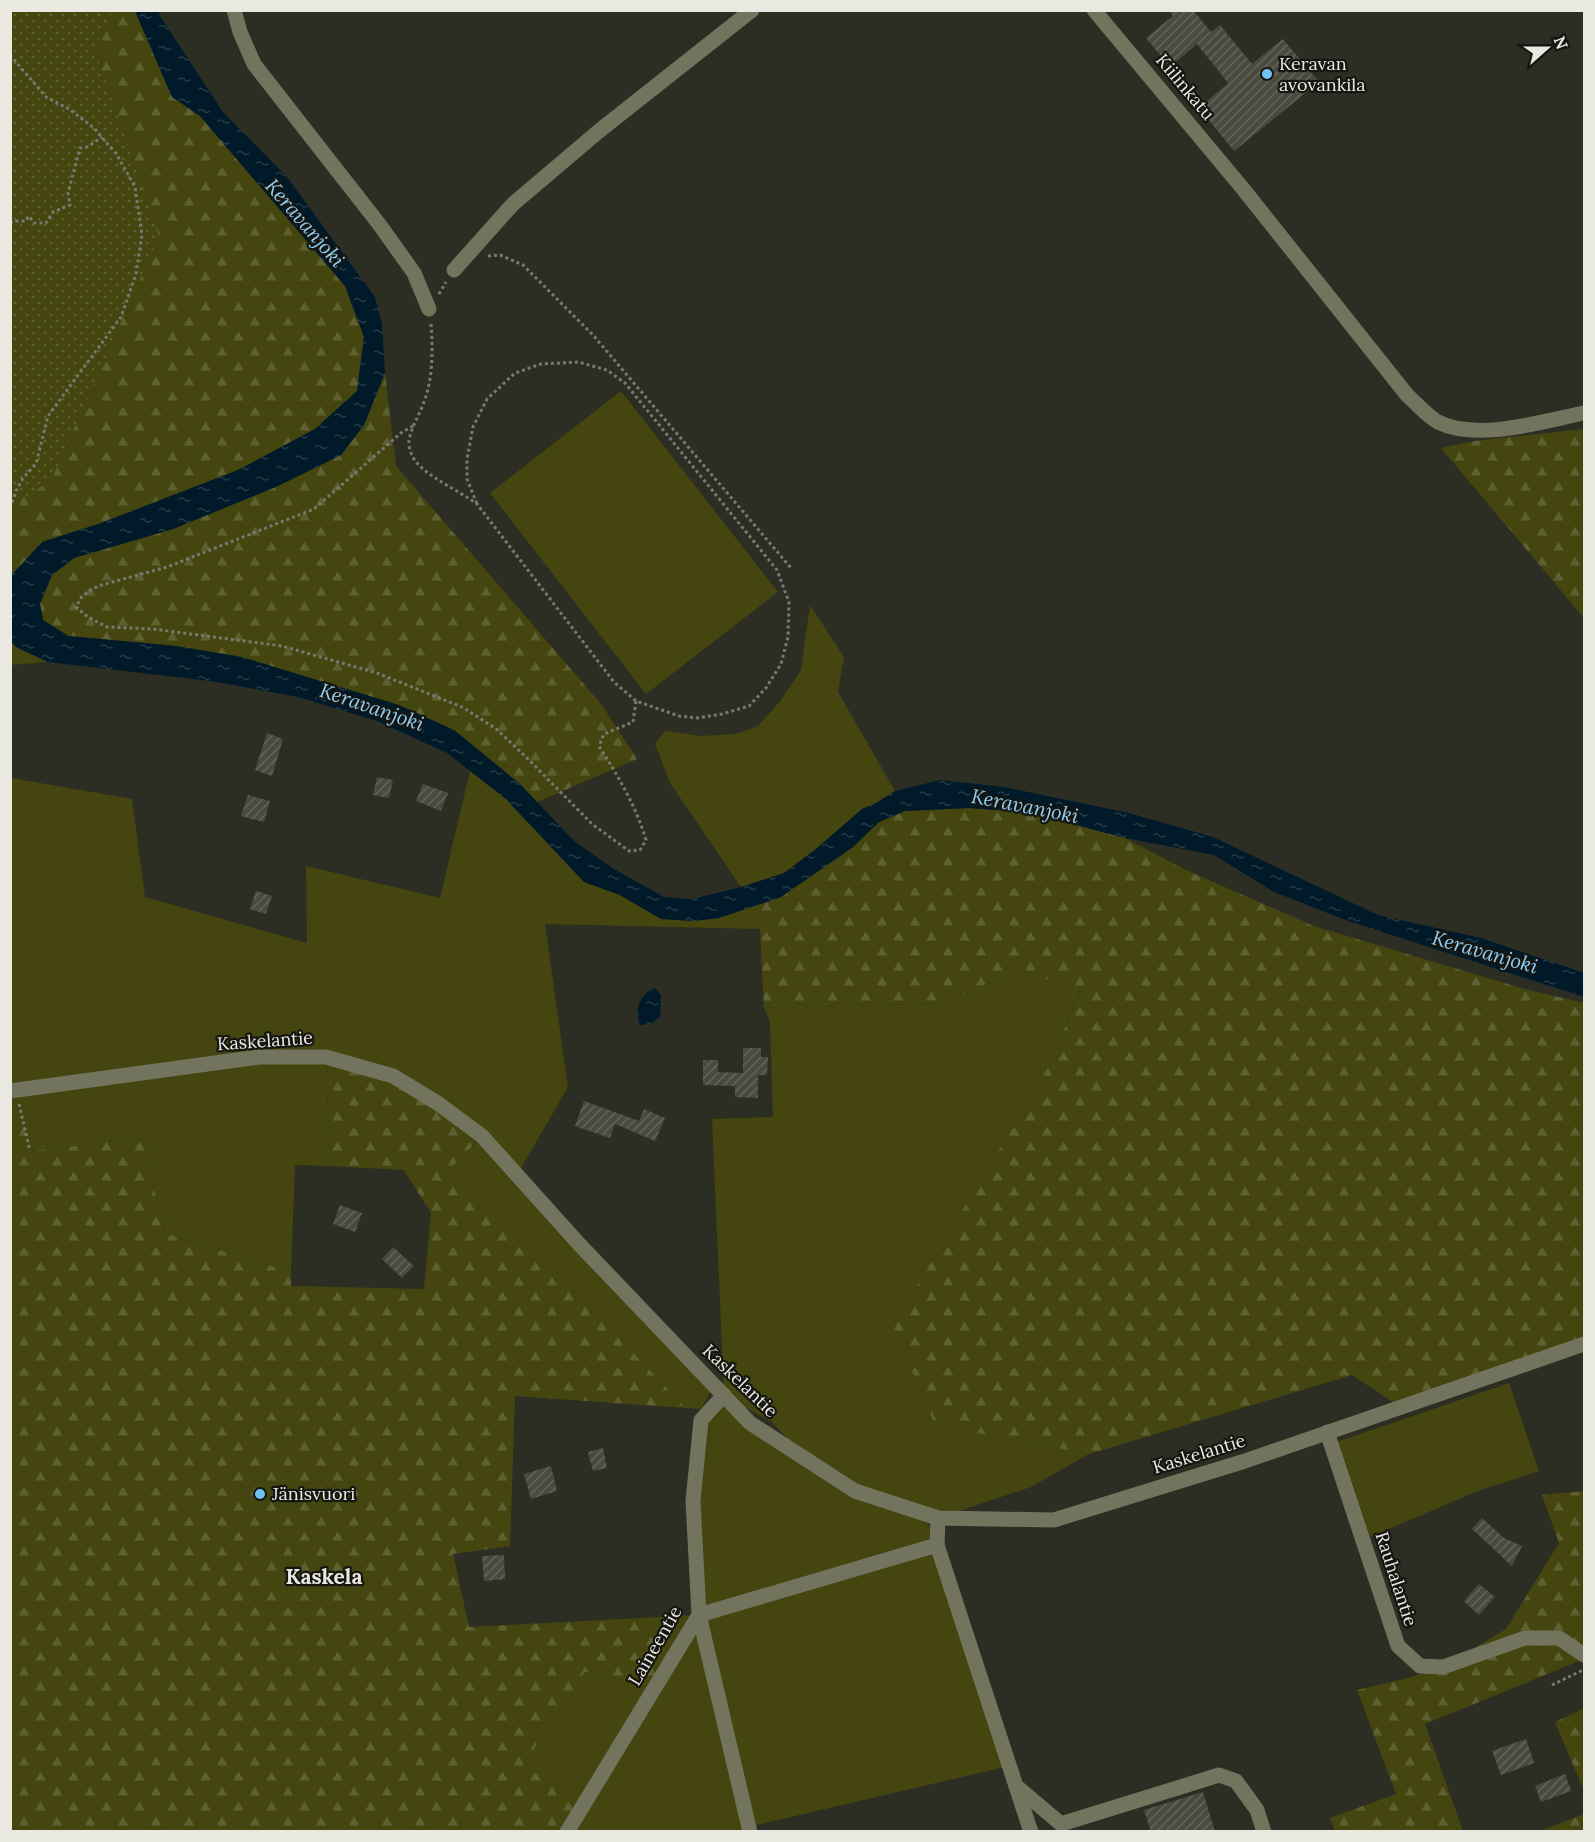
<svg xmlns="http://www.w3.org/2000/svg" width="1595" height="1842" viewBox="0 0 1595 1842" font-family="Lora,serif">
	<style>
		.grass { fill: #44450f; fill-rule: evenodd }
		.forest { fill: url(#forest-firs) }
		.park { fill: url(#park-dots) }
		.water { fill: url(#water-ripples) }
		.building { fill: url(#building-hatch) }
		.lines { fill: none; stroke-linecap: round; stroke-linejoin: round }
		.path { stroke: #787970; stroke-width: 3; stroke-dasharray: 3 3; stroke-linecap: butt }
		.minor { stroke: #72745d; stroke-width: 15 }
		.poi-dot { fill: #70c2f4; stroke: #151611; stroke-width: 2 }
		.labels { text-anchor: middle; stroke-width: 4.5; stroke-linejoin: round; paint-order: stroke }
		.poi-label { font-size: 18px; fill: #e9e9e2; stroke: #151611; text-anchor: start }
		.street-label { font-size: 18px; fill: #e9e9e2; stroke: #151611 }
		.water-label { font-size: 20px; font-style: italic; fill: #8fcdf4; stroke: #151611 }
		.quarter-label { font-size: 21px; font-weight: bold; fill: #e9e9e2; stroke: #151611 }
	</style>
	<defs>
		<pattern id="forest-firs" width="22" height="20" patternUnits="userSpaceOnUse" patternTransform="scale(1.5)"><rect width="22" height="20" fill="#44450f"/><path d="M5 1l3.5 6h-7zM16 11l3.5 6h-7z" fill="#5f6032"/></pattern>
		<pattern id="park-dots" width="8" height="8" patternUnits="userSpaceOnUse" patternTransform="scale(1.5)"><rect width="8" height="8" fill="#44450f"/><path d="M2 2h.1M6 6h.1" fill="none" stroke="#5f6032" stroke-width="1.8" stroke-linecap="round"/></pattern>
		<pattern id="water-ripples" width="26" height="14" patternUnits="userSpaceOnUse" patternTransform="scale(1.5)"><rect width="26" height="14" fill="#001a29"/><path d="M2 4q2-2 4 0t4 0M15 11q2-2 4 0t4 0" fill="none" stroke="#253b48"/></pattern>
		<pattern id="building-hatch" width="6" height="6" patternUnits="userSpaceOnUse" patternTransform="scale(1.5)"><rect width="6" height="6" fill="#4a4b3f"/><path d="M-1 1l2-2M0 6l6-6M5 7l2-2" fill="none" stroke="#64655a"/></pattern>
	</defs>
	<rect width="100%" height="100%" fill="#2d2e23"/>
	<g class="grass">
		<polygon points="621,391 778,592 646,694 490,493"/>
		<polygon points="810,605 844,657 838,692 895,791 876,803 862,809 816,849 784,873 741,887 670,783 655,744 665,731 701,736 736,734 758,726 781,700 801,670"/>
		<polygon points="10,641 16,647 48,662 11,665"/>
		<polygon points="470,771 506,799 584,882 620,895 661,919 694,921 719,918 751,907 760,929 545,924 568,1087 517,1175 714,1386 701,1409 686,1408 554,1270 446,1172 482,1137 326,1057 330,1166 295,1165 291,1272 164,1233 143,1138 30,1151 15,1091 11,1091 11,778 132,799 145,897 307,943 306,866 440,898"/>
		<path d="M1020 970 1080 990 1049 1066 936 1425 1089 1454 1031 1487 938 1518 864 1495 928 1523 1009 1766 748 1827 746 1831 567 1832 523 1765 585 1672 654 1688 699 1615 701 1420 724 1395 712 1119 773 1117 770 1022 764 1008 942 1003ZM726 1397 772 1422 803 1456Z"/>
		<polygon points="1509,1383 1539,1471 1478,1491 1363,1540 1331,1444"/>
	</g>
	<g class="forest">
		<polygon points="11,11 135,11 172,97 200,116 345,286 364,337 357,391 315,429 238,470 101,523 42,542 11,575"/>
		<polygon points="385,373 396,466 601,704 637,759 537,802 520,784 454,730 399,705 242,657 176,646 69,636 43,620 40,604 52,575 74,558 173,529 278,486 341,455 364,425"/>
		<polygon points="1584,429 1584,618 1441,448 1474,441"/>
		<polygon points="969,808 1027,812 1125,838 1186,870 1314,926 1521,988 1584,1003 1584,1344 1400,1407 1352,1375 1089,1454 935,1425 893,1326 1049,1066 1080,991 1020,970 942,1003 764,1008 760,929 751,907 781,897 853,847 879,822 905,811"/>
		<polygon points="326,1057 393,1076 482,1136 447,1172 554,1270 686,1408 515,1396 510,1546 453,1554 469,1627 699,1615 654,1688 585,1672 523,1765 585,1803 567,1831 11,1832 11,1091 15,1091 30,1151 143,1138 164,1233 291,1272 291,1286 424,1289 431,1213 404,1170 330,1166"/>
		<polygon points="1584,1491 1584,1659 1425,1724 1463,1831 1335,1831 1330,1818 1396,1794 1357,1690 1408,1678 1443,1667 1506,1629 1559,1543 1542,1495"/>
		<polygon points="1584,1708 1584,1791 1555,1722"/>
		<polygon points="1584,1814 1584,1831 1540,1831"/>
	</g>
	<polygon class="park" points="11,10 36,11 57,14 61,11 113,11 94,48 159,236 51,481 11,505"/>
	<g class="water">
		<polygon points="135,11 158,11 160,16 223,112 287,177 375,297 382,324 385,373 364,425 341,455 278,486 173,529 74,558 52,575 40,604 43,620 68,636 176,646 242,657 399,705 454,730 520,784 574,841 614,869 664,897 692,899 741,887 784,873 816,849 862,809 876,803 895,791 940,780 1004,787 1129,813 1213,837 1378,915 1481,938 1584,973 1584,997 1348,921 1274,892 1214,855 1125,838 1027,812 969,808 905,811 879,822 853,847 781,897 719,918 694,921 661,919 620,895 584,882 506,799 447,753 377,721 298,697 210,681 48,662 16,647 11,641 11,576 42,542 101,523 238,470 315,429 357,391 364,337 345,286 200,116 172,97"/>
		<path d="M655 988 661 995 660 1017 651 1024 640 1025C634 1010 639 994 655 988Z"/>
	</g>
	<g class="building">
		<polygon points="1168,10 1193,10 1211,32 1220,25 1252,64 1283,39 1319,82 1234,151 1199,108 1228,83 1197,44 1170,67 1146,38 1173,16"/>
		<polygon points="267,733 283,739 272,776 255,770"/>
		<polygon points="377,777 393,780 389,798 373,795"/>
		<polygon points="423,784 448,793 441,811 416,801"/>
		<polygon points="248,795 270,801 264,822 241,816"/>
		<polygon points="256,891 272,896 266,914 250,909"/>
		<polygon points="743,1048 761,1048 761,1057 768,1057 767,1075 758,1075 758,1098 735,1097 735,1086 703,1085 703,1060 718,1060 718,1072 743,1073"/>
		<polygon points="584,1101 639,1121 644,1109 665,1118 655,1141 615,1124 610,1138 575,1126"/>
		<polygon points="340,1205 362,1213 355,1232 333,1224"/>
		<polygon points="393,1247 414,1266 402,1278 382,1259"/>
		<polygon points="603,1448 607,1468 593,1471 588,1452"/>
		<polygon points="551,1466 557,1491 531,1499 524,1474"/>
		<polygon points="1482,1518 1504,1538 1522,1546 1512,1566 1472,1529"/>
		<polygon points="504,1555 505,1579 484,1581 482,1556"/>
		<polygon points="1479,1584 1495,1597 1479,1615 1464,1601"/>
		<polygon points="1526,1739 1534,1763 1501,1775 1492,1751"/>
		<polygon points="1565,1774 1571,1791 1541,1802 1535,1786"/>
		<polygon points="1203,1792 1215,1832 1151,1832 1144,1810"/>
	</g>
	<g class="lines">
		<g class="path">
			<polyline points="10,55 46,97 69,109 94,128 117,155 135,187 142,235 136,274 121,317 48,416 36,464 23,478 16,491 10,508"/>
			<polyline points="10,223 13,221 25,221 29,216 34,223 46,223 53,212 70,205 68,193 80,148 87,147 102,137"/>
			<polyline points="488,256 500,255 523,265 593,335 791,568"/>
			<polyline points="439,294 446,282"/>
			<path d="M431 324C433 350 433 378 424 402 419 416 411 427 409 441 408 447 412 457 416 462 431 479 458 490 477 504L614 682 636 701 679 716 698 718 722 714 749 706 766 688 781 664 788 637 789 602 777 570 625 383 607 370 578 362 541 364 515 373 487 399 473 427 467 459V479L477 504"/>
			<path d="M413 426 401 433 314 509 167 567 98 586 82 596 76 607 88 617 107 627 153 629 282 646 377 673 462 707 495 728 525 756 592 824 629 851 640 850 646 840C636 806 618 776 599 746L604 734 633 722 636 701"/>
			<polyline points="19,1104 30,1151"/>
			<polyline points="1552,1685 1583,1670"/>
		</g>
		<g class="minor">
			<polyline points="234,10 240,32 254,64 379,224 414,273 429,309"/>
			<path d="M1094 10 1244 190 1407 395C1417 404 1427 416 1438 422 1478 442 1543 421 1584 413"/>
			<polyline points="454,270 513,204 599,131 752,10"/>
			<polyline points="10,1091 259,1057 326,1057 393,1076 439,1104 482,1136 579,1244 750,1423 855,1491 938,1518 1054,1520 1245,1461 1584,1344"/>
			<polyline points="1327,1432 1398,1646 1420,1666 1443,1667 1525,1638 1559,1638 1584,1655"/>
			<polyline points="938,1518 937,1545 1031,1832"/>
			<polyline points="1016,1786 1061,1824 1219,1775 1236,1781 1257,1810 1264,1832"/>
			<polyline points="567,1832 699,1615 693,1501 701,1420 724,1395"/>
			<polyline points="750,1832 699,1615 937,1545"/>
		</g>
	</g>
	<g class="poi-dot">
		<circle cx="1267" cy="74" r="6"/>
		<circle cx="260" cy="1494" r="6"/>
	</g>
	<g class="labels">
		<g class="poi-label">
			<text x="1279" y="70">Keravan<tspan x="1279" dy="21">avovankila</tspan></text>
			<text x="272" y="1500">Jänisvuori</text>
		</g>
		<g class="street-label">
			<text transform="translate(1185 87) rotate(50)" y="6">Kiilinkatu</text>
			<text transform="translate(265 1041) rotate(-4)" y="6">Kaskelantie</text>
			<text transform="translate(740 1381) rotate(44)" y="6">Kaskelantie</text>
			<text transform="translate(1199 1454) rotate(-17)" y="6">Kaskelantie</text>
			<text transform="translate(1396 1579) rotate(72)" y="6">Rauhalantie</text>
			<text transform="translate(655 1646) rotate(-60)" y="6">Laineentie</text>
		</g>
		<g class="water-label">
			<text transform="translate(305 223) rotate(49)" y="7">Keravanjoki</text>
			<text transform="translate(372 707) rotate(19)" y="7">Keravanjoki</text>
			<text transform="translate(1025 806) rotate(11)" y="7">Keravanjoki</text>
			<text transform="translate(1485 952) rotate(16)" y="7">Keravanjoki</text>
		</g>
		<g class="quarter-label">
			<text x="324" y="1584">Kaskela</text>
		</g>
	</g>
	<rect width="1595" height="1842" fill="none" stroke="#e9e9e2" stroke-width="24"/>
	<g transform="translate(1547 48) rotate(69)" stroke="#151611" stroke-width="4.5" paint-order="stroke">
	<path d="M0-4.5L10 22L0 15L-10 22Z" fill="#e9e9e2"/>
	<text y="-9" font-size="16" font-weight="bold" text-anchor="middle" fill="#e9e9e2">N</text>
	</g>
</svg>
